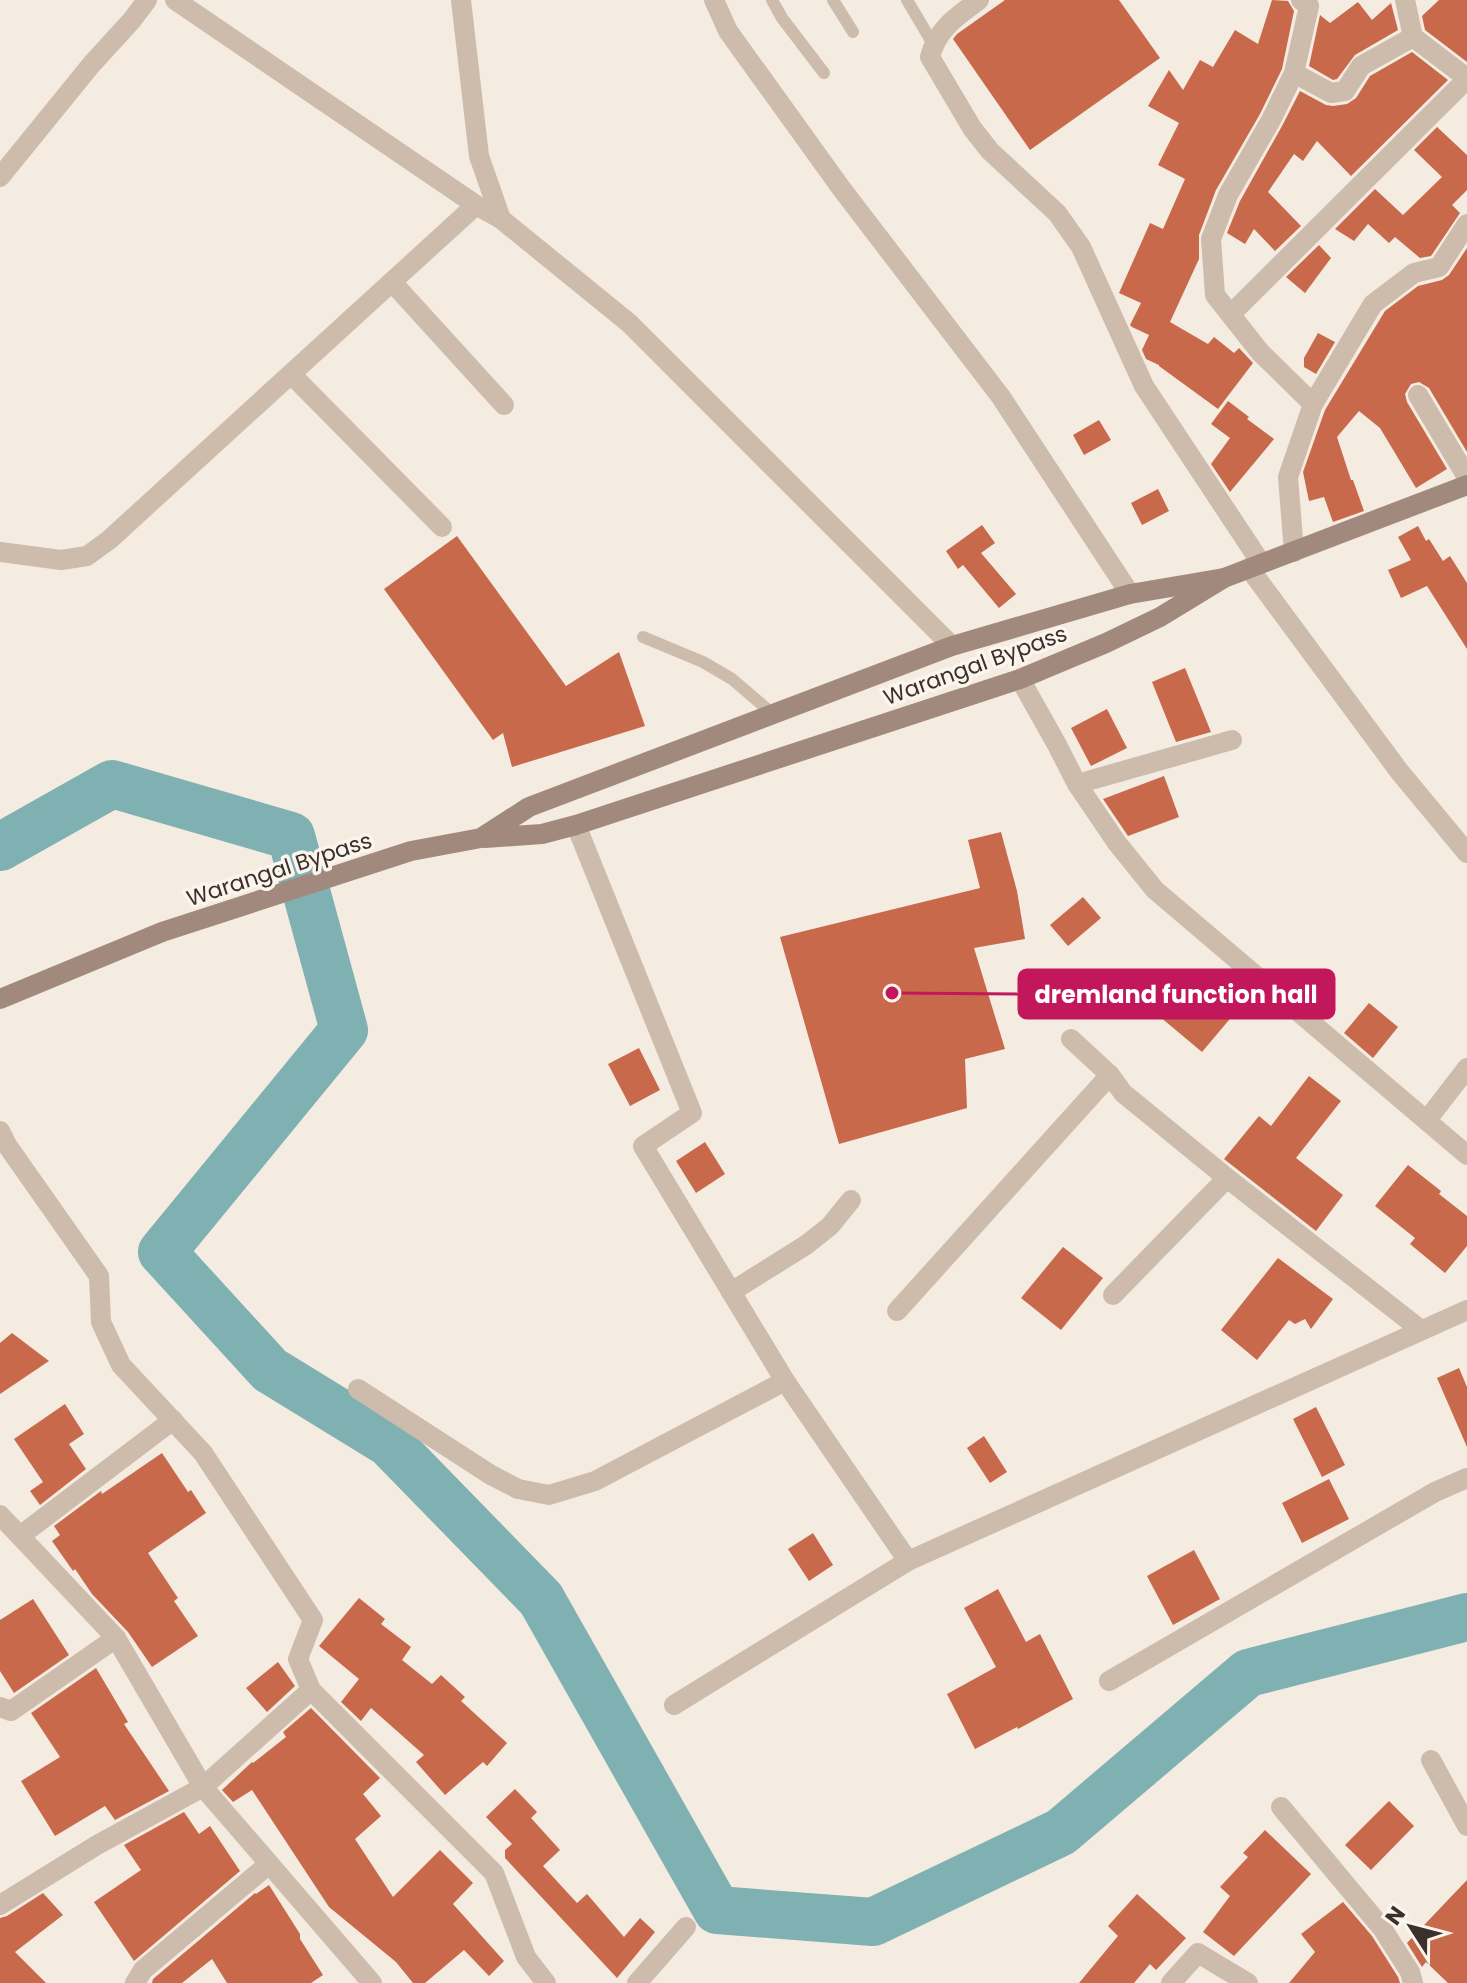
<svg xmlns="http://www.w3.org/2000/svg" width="1467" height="1983" viewBox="0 0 1467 1983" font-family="Poppins,sans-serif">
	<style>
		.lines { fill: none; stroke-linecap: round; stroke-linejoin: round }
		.river { stroke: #7fb0b2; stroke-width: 48 }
		.building { fill: #c8694b }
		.service { stroke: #cdbbac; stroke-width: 12 }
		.minor { stroke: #cdbbac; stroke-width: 20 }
		.secondary { stroke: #a18a7d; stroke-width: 20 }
		.labels { text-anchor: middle; stroke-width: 7; stroke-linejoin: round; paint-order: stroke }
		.street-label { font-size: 22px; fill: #3b302b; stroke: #fbf5ee }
		.leader { fill: none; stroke: #c2185b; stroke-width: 3 }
		.callout-dot { fill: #c2185b; stroke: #fbf5ee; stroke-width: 3 }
		.callout { fill: #c2185b; stroke: #c2185b; stroke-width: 3 }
		.callout-label { font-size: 24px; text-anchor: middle; font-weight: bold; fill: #fff }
	</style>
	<rect width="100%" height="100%" fill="#f4ebe1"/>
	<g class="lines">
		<polyline class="river" points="0,847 112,784 291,836 344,1030 162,1252 270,1370 389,1443 541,1599 717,1910 873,1922 1061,1832 1248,1673 1467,1617"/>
	</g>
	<g class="building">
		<polygon points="1005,0 1119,0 1160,58 1030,150 953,39 957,34"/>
		<polygon points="1272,0 1288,1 1294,11 1282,69 1260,114 1216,190 1199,235 1199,259 1170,322 1208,344 1214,337 1234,353 1239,348 1253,363 1218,409 1159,366 1159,365 1146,359 1142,350 1149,335 1132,327 1130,325 1141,303 1119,293 1150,223 1163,229 1185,179 1158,165 1179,123 1148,106 1169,70 1183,90 1200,60 1213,67 1235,30 1258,44"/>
		<polygon points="1439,0 1467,0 1467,62 1425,30 1422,16"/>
		<polygon points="1358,2 1372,20 1391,3 1398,30 1355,55 1337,79 1333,80 1309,66 1320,15 1330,23"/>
		<polygon points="1412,52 1448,80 1351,176 1317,141 1303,161 1294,154 1268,192 1301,226 1275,251 1254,229 1245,244 1227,233 1240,201 1282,126 1300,91 1326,105 1333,106 1347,104 1356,98 1370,76"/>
		<polygon points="1437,127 1467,155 1467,190 1452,205 1460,213 1431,256 1420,258 1395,237 1389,243 1368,224 1354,241 1335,229 1375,189 1403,215 1442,177 1414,150"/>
		<polygon points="1319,245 1331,258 1305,293 1286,277"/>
		<polygon points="1467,248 1467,452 1429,388 1419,382 1411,384 1405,394 1407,402 1447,469 1416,488 1380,428 1359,411 1337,437 1351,480 1353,480 1364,511 1333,522 1324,497 1309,501 1303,472 1325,410 1385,311 1418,286 1442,280 1449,275"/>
		<polygon points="1318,333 1335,342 1316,374 1304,367 1304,358"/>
		<polygon points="1228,401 1249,417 1247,419 1274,439 1230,492 1211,464 1230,438 1211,424"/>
		<polygon points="1099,420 1111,440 1084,455 1073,435"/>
		<polygon points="1158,489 1169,511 1142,525 1131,503"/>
		<polygon points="982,525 995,543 981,553 1016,594 999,608 963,565 958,569 946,551"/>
		<polygon points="1418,526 1426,541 1429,539 1443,561 1450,556 1467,583 1467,649 1427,586 1401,598 1388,570 1411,560 1398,537"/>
		<polygon points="457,536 566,686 619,652 645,726 512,767 503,733 493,740 384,589"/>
		<polygon points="1185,668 1211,732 1176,742 1152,682"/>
		<polygon points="1107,709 1127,748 1091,766 1071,728"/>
		<polygon points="1164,776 1179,817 1128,836 1103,799"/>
		<polygon points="1001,832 1017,891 1025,939 974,948 1005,1049 965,1059 967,1108 839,1144 780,937 980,888 968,840"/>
		<polygon points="1083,897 1101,918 1068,946 1050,925"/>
		<polygon points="1185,974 1234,1014 1202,1052 1153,1011"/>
		<polygon points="1369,1003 1398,1027 1373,1058 1344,1033"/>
		<polygon points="639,1048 660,1090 630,1106 608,1064"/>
		<polygon points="1309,1076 1341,1101 1296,1158 1343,1195 1316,1231 1224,1159 1259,1116 1271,1126"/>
		<polygon points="705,1142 725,1174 696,1193 676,1161"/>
		<polygon points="1408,1165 1441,1191 1439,1194 1467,1216 1467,1246 1445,1273 1410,1244 1415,1238 1375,1206"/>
		<polygon points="1063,1247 1103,1278 1061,1330 1021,1298"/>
		<polygon points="1278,1258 1333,1299 1311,1329 1305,1319 1295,1324 1289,1320 1257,1360 1221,1330"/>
		<polygon points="12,1333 49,1361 0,1394 0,1343"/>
		<polygon points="1459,1368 1467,1387 1467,1447 1437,1378"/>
		<polygon points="65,1404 84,1434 69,1444 86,1469 40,1505 30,1491 43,1482 14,1439"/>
		<polygon points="1316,1407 1345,1465 1322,1477 1293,1419"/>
		<polygon points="984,1436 1007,1472 990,1483 967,1448"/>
		<polygon points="162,1453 188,1492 191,1490 206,1513 148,1553 178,1598 174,1601 198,1636 152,1667 128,1632 92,1594 75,1569 73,1571 52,1541 60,1535 54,1526 101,1491 102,1494"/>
		<polygon points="1329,1479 1349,1519 1302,1543 1282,1503"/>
		<polygon points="813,1533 833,1565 809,1581 788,1549"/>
		<polygon points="1194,1550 1220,1599 1173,1625 1147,1576"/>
		<polygon points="998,1589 1026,1642 1040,1634 1073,1699 1018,1729 1017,1727 975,1749 947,1694 996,1667 964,1608"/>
		<polygon points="359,1598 385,1619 381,1624 411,1647 402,1660 432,1684 441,1675 465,1697 461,1701 507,1743 487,1766 483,1762 445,1795 416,1762 424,1755 371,1708 361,1721 341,1702 359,1679 319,1646"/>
		<polygon points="33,1599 69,1655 14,1693 0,1671 0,1620"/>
		<polygon points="278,1662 295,1686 267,1712 246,1688"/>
		<polygon points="96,1668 128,1722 124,1724 169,1791 115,1820 105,1806 55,1836 21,1781 60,1757 31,1713"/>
		<polygon points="311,1708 380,1778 363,1794 381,1816 355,1839 393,1897 440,1850 473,1883 453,1904 504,1961 489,1976 464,1950 425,1983 413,1983 396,1962 329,1907 252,1790 233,1802 222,1790 252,1762 253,1763 286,1737 283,1732"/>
		<polygon points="515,1789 537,1812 531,1818 560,1850 543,1866 577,1903 587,1894 624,1937 640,1918 655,1932 617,1978 505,1858 505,1850 512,1844 486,1817"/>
		<polygon points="1389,1801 1414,1826 1371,1870 1345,1845"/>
		<polygon points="184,1812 199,1834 210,1826 240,1871 134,1961 94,1902 141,1870 124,1845"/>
		<polygon points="1265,1830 1311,1874 1234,1956 1203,1932 1230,1896 1220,1887 1248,1857 1243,1853"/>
		<polygon points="1467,1880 1467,1983 1448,1983 1426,1962 1422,1967 1407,1943"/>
		<polygon points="269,1885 300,1934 300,1939 323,1975 311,1983 227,1983 212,1959 182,1983 152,1983 153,1979 255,1893 256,1894"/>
		<polygon points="43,1893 63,1915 15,1952 46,1983 0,1983 0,1918 7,1916"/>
		<polygon points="1137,1894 1186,1938 1156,1970 1150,1964 1134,1983 1079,1983 1118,1936 1108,1926"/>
		<polygon points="1343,1902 1372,1936 1398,1977 1400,1983 1289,1983 1315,1952 1301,1934"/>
	</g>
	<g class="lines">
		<g class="service">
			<polyline points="772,0 782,18 824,73"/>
			<polyline points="833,0 853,32"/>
			<polyline points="907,0 933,44"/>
			<polyline points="643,637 703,662 732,679 773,714"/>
		</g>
		<g class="minor">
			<polyline points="175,0 476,205 501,219 629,323 952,646"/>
			<polyline points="461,0 479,156 501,219"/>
			<polyline points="714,0 728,31 841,188 1001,397 1130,594"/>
			<path d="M979 0C957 16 937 29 930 57L972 128 990 151 1057 213 1081 247 1144 386 1261 563"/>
			<polyline points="1301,0 1309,6 1294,73 1271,120 1228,195 1211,239 1215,295 1260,352 1313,404"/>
			<polyline points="1405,0 1413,37"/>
			<polyline points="1294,73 1331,93 1345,91 1361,66 1413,37 1467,78"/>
			<polyline points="0,177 91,65 132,20 147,0"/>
			<polyline points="392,282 504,405"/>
			<polyline points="1231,314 1467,79"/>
			<polyline points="291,374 442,527"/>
			<polyline points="1418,395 1467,477"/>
			<polyline points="0,552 61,560 87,556 109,540 476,205"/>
			<polyline points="1294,552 1288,477 1313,404 1373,304 1414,273 1439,267 1467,224"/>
			<polyline points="1249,568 1399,771 1467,853"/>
			<polyline points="1020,679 1056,743 1077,784 1117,843 1155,890 1467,1155"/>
			<polyline points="1077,784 1232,740"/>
			<polyline points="576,825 692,1113 643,1146 785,1381 908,1561 1467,1310"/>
			<polyline points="1071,1039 1110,1075"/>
			<polyline points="1427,1120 1467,1068"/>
			<polyline points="0,1131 7,1145 99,1276 101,1322 121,1365 203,1453 313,1620 298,1659 311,1690"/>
			<polyline points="731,1292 806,1245 830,1226 851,1200"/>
			<polyline points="1113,1295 1227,1178"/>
			<polyline points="897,1311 1110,1075 1123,1093 1227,1178 1421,1330"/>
			<polyline points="358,1389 491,1475 518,1489 549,1495 595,1481 785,1381"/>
			<polyline points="0,1515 116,1638 203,1787 372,1983"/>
			<polyline points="20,1536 173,1420"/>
			<polyline points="1109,1681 1435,1492 1467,1478"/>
			<polyline points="674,1705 908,1561"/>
			<polyline points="0,1707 11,1711 116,1638"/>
			<polyline points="1431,1760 1467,1826"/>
			<polyline points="1281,1807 1382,1928 1410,1972 1413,1983"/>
			<polyline points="0,1905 97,1845 203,1787 311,1690 494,1873 526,1957 546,1983"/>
			<polyline points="135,1983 143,1970 269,1864"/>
			<polyline points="637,1983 686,1927"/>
			<polyline points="1171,1983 1198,1953 1248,1983"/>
		</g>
		<g class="secondary">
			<polyline points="485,838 542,834 576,825 1020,679 1106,643 1160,617 1224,578 1467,485"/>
			<polyline points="0,999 162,932 411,851 481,838 529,807 952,646 1130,594 1224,578"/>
		</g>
	</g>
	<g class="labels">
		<g class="street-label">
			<text transform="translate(975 665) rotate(-20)" y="8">Warangal Bypass</text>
			<text transform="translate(279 869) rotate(-18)" y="8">Warangal Bypass</text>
		</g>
	</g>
	<path class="leader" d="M892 993L1019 994"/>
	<circle class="callout-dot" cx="892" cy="993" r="8"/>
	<rect class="callout" x="1019" y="970" width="315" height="48" rx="8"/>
	<g class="callout-label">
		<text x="1176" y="1003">dremland function hall</text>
	</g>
	<g transform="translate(1411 1927) rotate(306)" stroke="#fbf5ee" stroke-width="6" paint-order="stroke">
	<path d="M0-6L14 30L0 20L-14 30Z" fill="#3b302b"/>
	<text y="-12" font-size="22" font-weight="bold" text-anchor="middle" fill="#3b302b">N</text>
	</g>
</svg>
